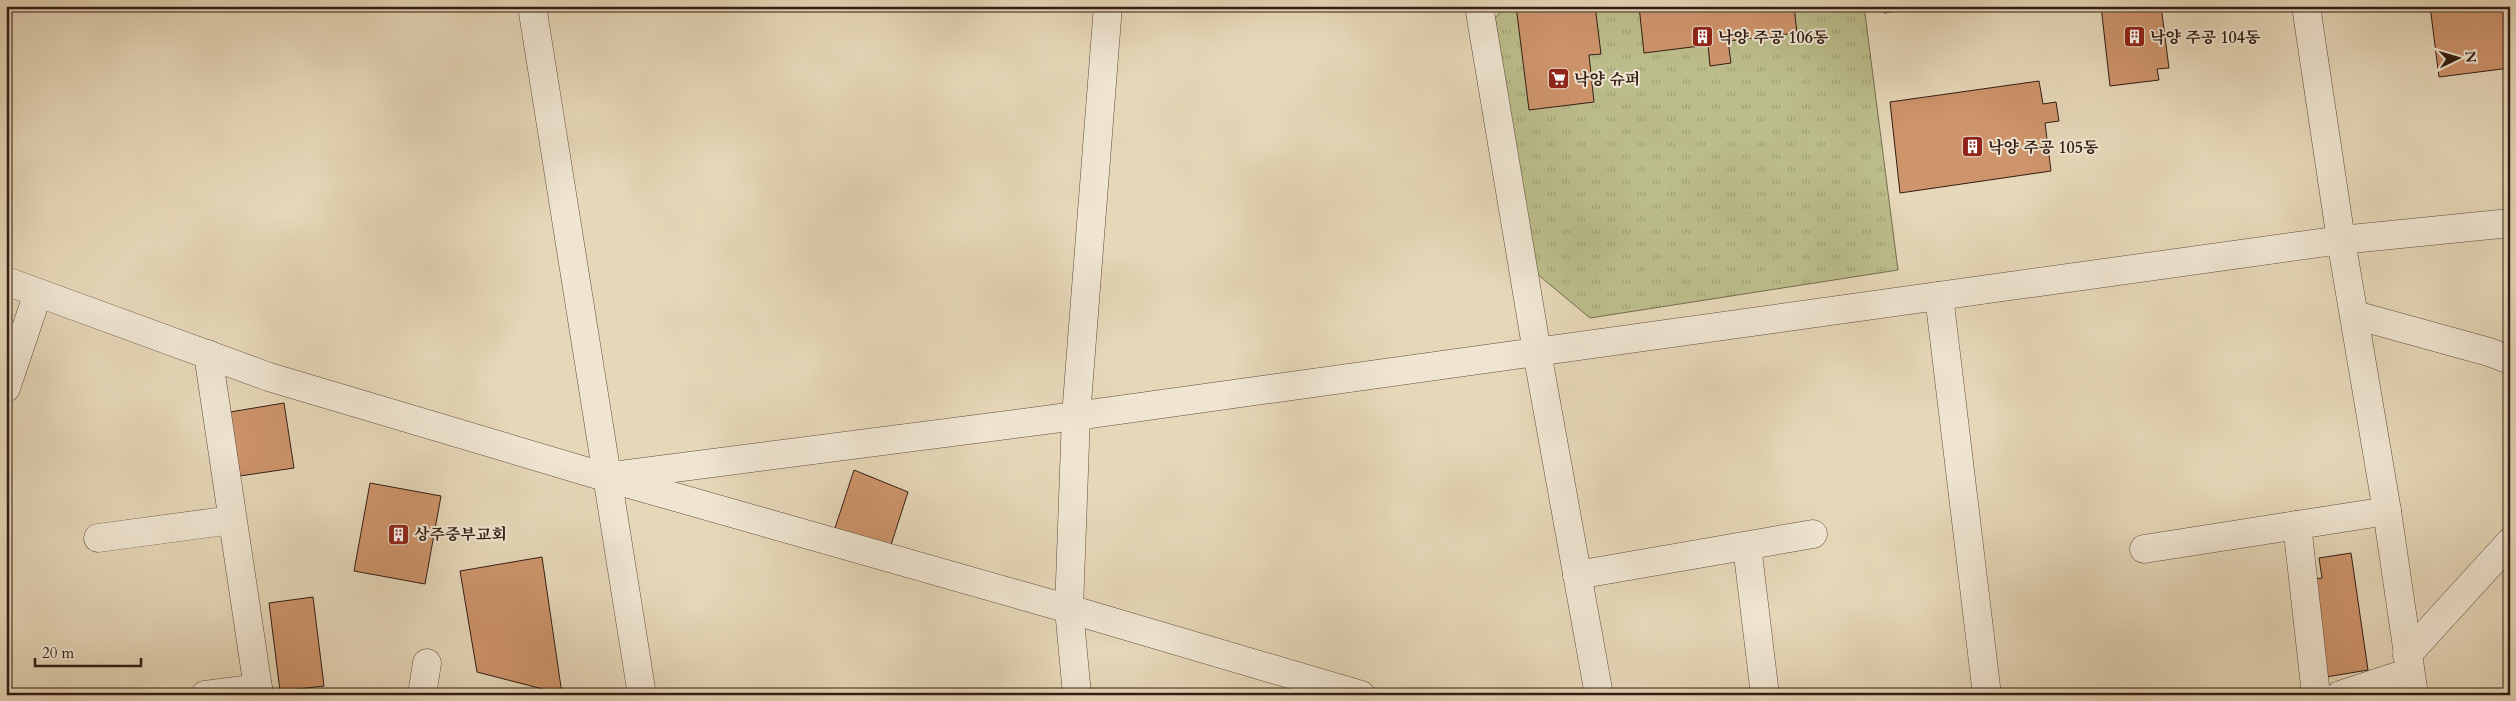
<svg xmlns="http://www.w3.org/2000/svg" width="2516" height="701" viewBox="0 0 2516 701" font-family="Cardo,'Noto Serif KR',serif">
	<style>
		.park { fill: url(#park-tufts); stroke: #766d50 }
		.building { fill: #ce946c; stroke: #321d14 }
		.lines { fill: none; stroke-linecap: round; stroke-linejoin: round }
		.minor-casing { stroke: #5f4c3d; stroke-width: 29 }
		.minor { stroke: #efe5d1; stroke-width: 28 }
		.labels { text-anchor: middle; stroke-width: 4; stroke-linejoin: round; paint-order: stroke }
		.poi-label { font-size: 16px; font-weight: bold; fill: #321d14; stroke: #efe5d1; text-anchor: start }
	</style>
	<defs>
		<pattern id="park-tufts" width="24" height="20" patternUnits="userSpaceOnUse" patternTransform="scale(1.25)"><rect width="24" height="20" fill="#bbbd8b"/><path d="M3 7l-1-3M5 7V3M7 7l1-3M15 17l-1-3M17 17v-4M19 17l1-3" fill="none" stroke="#a1a277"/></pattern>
	</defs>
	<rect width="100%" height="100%" fill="#e6d7b8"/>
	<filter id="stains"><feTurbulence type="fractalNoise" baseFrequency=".004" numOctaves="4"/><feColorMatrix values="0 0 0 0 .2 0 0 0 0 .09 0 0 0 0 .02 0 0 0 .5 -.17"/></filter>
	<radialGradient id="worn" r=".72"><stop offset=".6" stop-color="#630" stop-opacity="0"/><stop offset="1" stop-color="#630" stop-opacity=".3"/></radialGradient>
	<polygon class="park" points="1506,6 1864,6 1898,270 1590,318 1536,273 1495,18"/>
	<g class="building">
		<polygon points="1516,6 1595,6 1601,54 1589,55 1594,102 1529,110"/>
		<polygon points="1639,6 1794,6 1797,33 1728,41 1731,63 1710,66 1708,45 1644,53"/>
		<polygon points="1883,6 1935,6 1884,13"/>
		<polygon points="2101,6 2161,6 2169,68 2157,69 2159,80 2110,86"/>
		<polygon points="2430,6 2510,6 2510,68 2439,77"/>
		<polygon points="2039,81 2043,104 2056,102 2059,121 2045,123 2051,171 1900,193 1890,102"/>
		<polygon points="284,403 294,468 240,476 230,412"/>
		<polygon points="854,470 908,492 890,548 835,528"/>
		<polygon points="370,483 441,496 425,584 354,571"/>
		<polygon points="2351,553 2368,670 2326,677 2312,579 2322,578 2319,558"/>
		<polygon points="542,557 562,694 477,672 460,571"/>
		<polygon points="313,597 324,686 280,691 269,603"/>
	</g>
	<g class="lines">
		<defs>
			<g id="minor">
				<polyline points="532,6 642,695"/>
				<polyline points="1479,6 1537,352 1599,695"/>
				<polyline points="2306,6 2341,240 2387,511 2414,695"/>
				<polyline points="6,281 269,377 605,477 1069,609 1361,695"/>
				<polyline points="1939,296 1987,695"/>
				<polyline points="2355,315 2489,352 2510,360"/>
				<polyline points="208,354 259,695"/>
				<polyline points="6,388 38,293"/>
				<polyline points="605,477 1076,416 2341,240 2510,223"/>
				<polyline points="2297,525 2316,695"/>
				<polyline points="98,538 232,520"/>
				<polyline points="1747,546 1765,695"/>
				<polyline points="2144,549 2387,511"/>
				<polyline points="1577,575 1813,534"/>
				<polyline points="2407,655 2510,542"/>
				<polyline points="205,695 258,688"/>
				<polyline points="422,695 427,663"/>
				<polyline points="1077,695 1069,609 1076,416 1108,6"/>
				<polyline points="2340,695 2410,672"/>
			</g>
		</defs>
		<use href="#minor" class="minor-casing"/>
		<use href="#minor" class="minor"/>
	</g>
	<defs>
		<symbol id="building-square" viewBox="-11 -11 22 22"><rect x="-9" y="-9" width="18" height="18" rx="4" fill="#8f2418" stroke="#efe5d1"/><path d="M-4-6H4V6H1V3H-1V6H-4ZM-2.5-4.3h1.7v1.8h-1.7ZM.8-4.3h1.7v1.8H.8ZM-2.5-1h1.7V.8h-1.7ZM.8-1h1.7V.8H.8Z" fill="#fff"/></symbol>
		<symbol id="supermarket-square" viewBox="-11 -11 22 22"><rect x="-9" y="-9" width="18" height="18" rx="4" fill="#8f2418" stroke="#efe5d1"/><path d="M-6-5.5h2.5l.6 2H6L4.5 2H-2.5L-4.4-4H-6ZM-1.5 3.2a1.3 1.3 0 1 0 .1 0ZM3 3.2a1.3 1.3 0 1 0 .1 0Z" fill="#fff"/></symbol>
	</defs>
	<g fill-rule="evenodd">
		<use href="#building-square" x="1690" y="24" width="25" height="25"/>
		<use href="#building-square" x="2122" y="24" width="25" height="25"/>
		<use href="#supermarket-square" x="1546" y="66" width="25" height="25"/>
		<use href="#building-square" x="1960" y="134" width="25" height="25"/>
		<use href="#building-square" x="386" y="522" width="25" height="25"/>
	</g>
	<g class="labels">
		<g class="poi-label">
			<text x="1718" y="43">낙양 주공 106동</text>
			<text x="2150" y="43">낙양 주공 104동</text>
			<text x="1574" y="85">낙양 슈퍼</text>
			<text x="1988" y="153">낙양 주공 105동</text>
			<text x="414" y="540">상주중부교회</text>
		</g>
	</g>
	<rect width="2516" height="701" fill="none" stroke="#e6d7b8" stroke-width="25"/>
	<rect x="8" y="8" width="2501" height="686" fill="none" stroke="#321d14" stroke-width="2.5"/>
	<rect x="12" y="12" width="2491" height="676" fill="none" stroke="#321d14"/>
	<g transform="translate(2458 58) rotate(85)" stroke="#efe5d1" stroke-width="4" paint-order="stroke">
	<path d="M0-4L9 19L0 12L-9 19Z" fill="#321d14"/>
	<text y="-8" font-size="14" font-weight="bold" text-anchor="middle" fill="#321d14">N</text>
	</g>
	<path d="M35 658v8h106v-8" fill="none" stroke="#321d14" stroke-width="2.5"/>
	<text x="42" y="658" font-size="15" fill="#321d14" stroke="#efe5d1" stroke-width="4" paint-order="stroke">20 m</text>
	<rect width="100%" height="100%" filter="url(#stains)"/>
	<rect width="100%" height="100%" fill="url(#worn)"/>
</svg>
